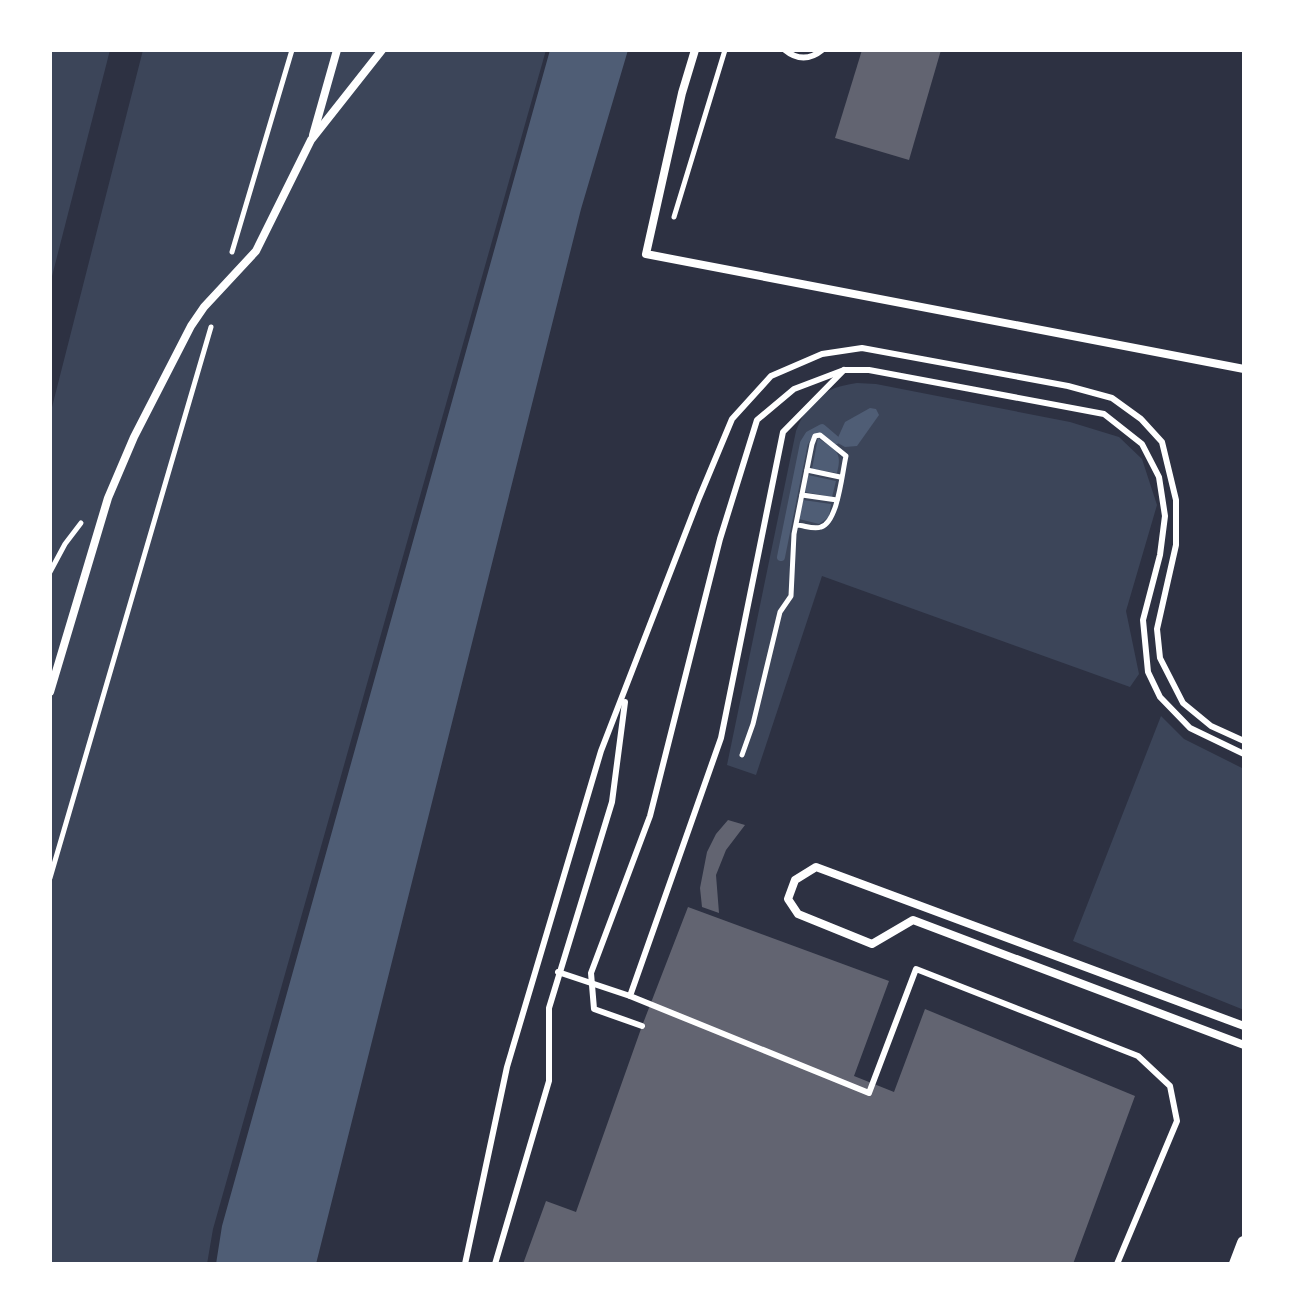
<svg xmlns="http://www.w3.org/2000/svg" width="1294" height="1314" viewBox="0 0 1294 1314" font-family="'IBM Plex Serif',serif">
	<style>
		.green { fill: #3c4559 }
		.water { fill: #4f5d75 }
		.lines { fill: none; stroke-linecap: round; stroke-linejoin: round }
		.stream { stroke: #4f5d75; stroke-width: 8 }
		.building { fill: #626471 }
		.path { stroke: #fff; stroke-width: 5 }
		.service { stroke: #fff; stroke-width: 6 }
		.minor { stroke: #fff; stroke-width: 8 }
		.tertiary { stroke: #fff; stroke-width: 14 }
	</style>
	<rect width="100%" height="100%" fill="#2d3142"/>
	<g class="green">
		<polygon points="50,50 110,50 50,284"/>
		<polygon points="143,50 546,50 213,1229 207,1264 50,1264 50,415"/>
		<path d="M857 383 876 384 1070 422 1119 437 1142 459 1157 505 1126 611 1139 674 1130 687 822 576 756 775 727 765 796 431C809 399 823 388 857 383Z"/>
		<polygon points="1161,716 1184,739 1244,769 1244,1010 1073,941"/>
	</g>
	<g class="water">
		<polygon points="550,50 628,50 581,209 316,1264 216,1264 222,1226"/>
		<polygon points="870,408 876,409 879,415 857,446 845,447 836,442 845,422"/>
		<path d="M818 438C835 450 843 451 837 473L812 469Z"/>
		<polygon points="808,475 836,481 832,497 805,492"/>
		<polygon points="803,500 831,504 829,517 819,524 799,519"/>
	</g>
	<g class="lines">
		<polyline class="stream" points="781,557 804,443 809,435 822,428 836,440"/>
	</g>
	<g class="building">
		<polygon points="862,50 941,50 909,160 835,138"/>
		<polygon points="728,820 745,825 726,850 716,875 719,913 702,907 700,888 707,852 716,834"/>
		<polygon points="688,907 889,981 854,1076 894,1092 925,1009 1135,1096 1073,1264 523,1264 546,1201 576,1212 642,1026"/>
	</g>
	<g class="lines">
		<g class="path">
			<polyline points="674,217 725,50"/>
			<polyline points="232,252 292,50"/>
			<polyline points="807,470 840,477"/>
			<polyline points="802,495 837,500"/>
			<polyline points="50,572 65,544 81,523"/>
			<path d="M742 755 753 724 780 612 791 596 794 534 812 444 815 436 820 435 846 456C842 473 838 522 821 527 813 530 804 525 796 525"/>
			<polyline points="50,878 211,327"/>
		</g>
		<g class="service">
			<path d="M785 50C797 60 810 60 822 50"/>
			<polyline points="844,370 783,432 721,738 630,996 869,1093 916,969 1138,1056 1170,1086 1177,1121 1117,1264"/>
			<polyline points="558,972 630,996"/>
			<polyline points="642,1026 594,1009 591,973 650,816 720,539 757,420 794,389 844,370 869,370 1104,414 1142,444 1159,477 1165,516 1160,555 1143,620 1148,672 1160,697 1190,728 1244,754"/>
			<polyline points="465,1264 507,1067 601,751 699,498 732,419 771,376 822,354 862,348 1068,386 1112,398 1141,419 1162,442 1176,500 1176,545 1157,629 1160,658 1183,703 1211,726 1244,741"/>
			<polyline points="495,1264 549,1081 549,1008 612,802 625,702"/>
		</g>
		<g class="minor">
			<polyline points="695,50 682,93 646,254 1244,369"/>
			<polyline points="313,135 337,50"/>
			<polyline points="50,692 108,498 134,437 191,326 204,307 256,251 311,140 382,50"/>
			<polyline points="1244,1026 816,867 795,880 788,899 798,914 872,944 913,920 1244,1045"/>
		</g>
		<polyline class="tertiary" points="1236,1264 1244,1243"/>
	</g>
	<rect width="1294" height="1314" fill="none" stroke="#ffffff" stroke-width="104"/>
</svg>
